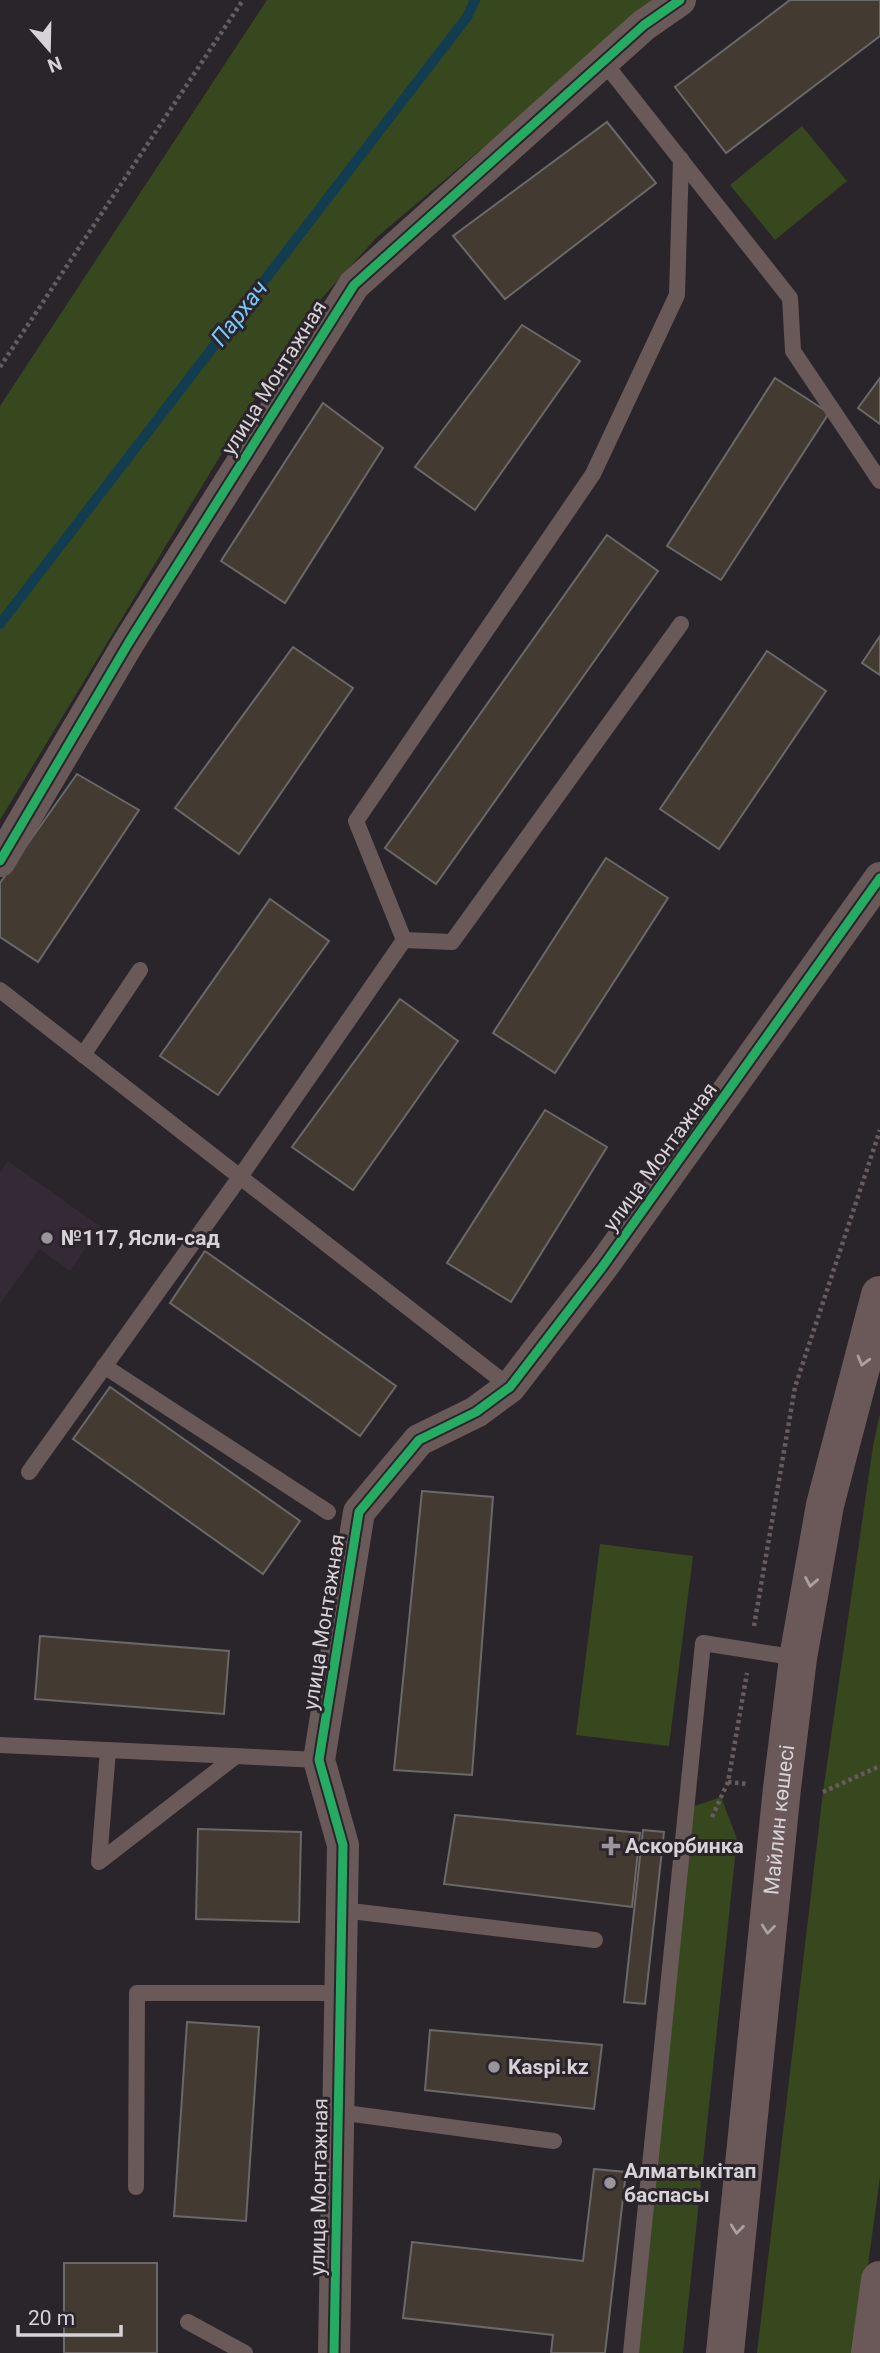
<svg xmlns="http://www.w3.org/2000/svg" width="880" height="2353" viewBox="0 0 880 2353" font-family="Roboto,sans-serif">
	<style>
		.built { fill: #342a35 }
		.green { fill: #37481e }
		.lines { fill: none; stroke-linecap: round; stroke-linejoin: round }
		.stream { stroke: #123d51; stroke-width: 10 }
		.building { fill: #433a32; stroke: #6b6868; stroke-width: 2 }
		.path { stroke: #665b5d; stroke-width: 4.5; stroke-dasharray: 3.5 3.5; stroke-linecap: butt }
		.lane { stroke: #6a5959; stroke-width: 16 }
		.street { stroke: #6a5959; stroke-width: 32 }
		.primary { stroke: #6b5859; stroke-width: 38 }
		.cycleway-casing { stroke: #2b242b; stroke-width: 13 }
		.cycleway { stroke: #26ab63; stroke-width: 9 }
		.oneway { stroke: #aba1a4 }
		.poi-dot { fill: #9a959a; stroke: #2b242b; stroke-width: 2.5 }
		.labels { text-anchor: middle; stroke-width: 6; stroke-linejoin: round; paint-order: stroke }
		.street-label { font-size: 21px; fill: #d6d2d6; stroke: #2b242b }
		.poi-label { font-size: 21px; font-weight: bold; fill: #d6d2d6; stroke: #2b242b; text-anchor: start }
		.water-label { font-size: 23px; font-style: italic; fill: #74cbfa; stroke: #2b242b }
	</style>
	<rect width="100%" height="100%" fill="#2a252a"/>
	<polygon class="built" points="8,1161 101,1227 70,1271 39,1249 0,1304 0,1173"/>
	<g class="green">
		<polygon points="267,0 658,0 377,237 303,319 0,820 0,406"/>
		<polygon points="802,126 847,181 775,240 730,185"/>
		<polygon points="880,1414 880,2177 856,2353 757,2353 823,1792 873,1446"/>
		<polygon points="600,1544 693,1556 669,1746 576,1735"/>
		<polygon points="721,1797 737,1839 683,2353 631,2353 686,1809"/>
	</g>
	<g class="lines">
		<polyline class="stream" points="0,624 467,17 475,0"/>
	</g>
	<g class="building">
		<polygon points="790,0 880,0 880,36 726,153 675,87"/>
		<polygon points="607,122 656,183 505,299 453,236"/>
		<polygon points="522,325 580,361 475,510 415,467"/>
		<polygon points="775,378 829,413 721,580 667,546"/>
		<polygon points="880,378 880,424 858,408"/>
		<polygon points="323,403 383,448 285,603 221,561"/>
		<polygon points="607,535 658,571 436,884 385,848"/>
		<polygon points="880,636 880,675 862,663"/>
		<polygon points="293,647 353,688 239,854 175,808"/>
		<polygon points="767,651 826,691 719,849 660,809"/>
		<polygon points="77,774 139,810 38,962 0,937 0,883"/>
		<polygon points="606,858 668,898 555,1073 493,1033"/>
		<polygon points="270,899 329,941 218,1095 160,1056"/>
		<polygon points="400,999 458,1041 353,1190 292,1147"/>
		<polygon points="545,1110 607,1147 511,1302 447,1263"/>
		<polygon points="205,1251 396,1386 360,1436 170,1303"/>
		<polygon points="110,1387 300,1521 263,1574 73,1439"/>
		<polygon points="422,1491 493,1497 472,1775 394,1770"/>
		<polygon points="40,1636 229,1651 224,1714 35,1699"/>
		<polygon points="455,1815 640,1833 632,1907 444,1884"/>
		<polygon points="198,1829 301,1832 299,1922 196,1919"/>
		<polygon points="643,1830 664,1832 645,2004 624,2002"/>
		<polygon points="187,2022 259,2027 246,2221 174,2216"/>
		<polygon points="430,2030 602,2045 594,2109 425,2090"/>
		<polygon points="594,2169 626,2172 605,2353 551,2353 553,2335 403,2318 412,2242 583,2261"/>
		<rect x="64" y="2263" width="93" height="90"/>
	</g>
	<g class="lines">
		<g class="path">
			<polyline points="0,367 243,0"/>
			<polyline points="754,1626 795,1387 880,1130"/>
			<polyline points="728,1782 748,1784"/>
			<polyline points="823,1792 880,1766"/>
			<polyline points="712,1817 728,1782 747,1673"/>
		</g>
		<g class="lane">
			<polyline points="603,61 790,298 793,351 880,481"/>
			<polyline points="404,940 452,942 681,624"/>
			<polyline points="0,990 510,1387"/>
			<polyline points="83,1055 140,970"/>
			<polyline points="104,1366 328,1512"/>
			<polyline points="29,1472 240,1177 404,940 356,821 593,474 677,295 681,159"/>
			<polyline points="0,1745 319,1760"/>
			<polyline points="108,1750 99,1862 236,1756"/>
			<polyline points="342,1910 595,1940"/>
			<polyline points="338,2112 554,2141"/>
			<polyline points="136,2187 137,1993 340,1993"/>
			<polyline points="188,2322 245,2353"/>
			<polyline points="631,2353 703,1643 798,1658"/>
		</g>
		<g class="street">
			<polyline points="0,861 129,642 354,285 644,25 680,0"/>
			<polyline points="334,2353 343,1845 319,1760 359,1512 419,1440 476,1412 510,1387 603,1266 880,878"/>
		</g>
		<g class="primary">
			<path id="s1" d="M725 2353 782 1788 798 1658 825 1505 880 1295"/>
			<polyline points="870,2353 880,2280"/>
		</g>
		<defs>
			<g id="cycleway">
				<polyline points="0,861 129,642 354,285 644,25 680,0"/>
				<polyline points="334,2353 343,1845 319,1760 359,1512 419,1440 476,1412 510,1387 603,1266 880,878"/>
			</g>
		</defs>
		<use href="#cycleway" class="cycleway-casing"/>
		<use href="#cycleway" class="cycleway"/>
	</g>
	<defs><path id="oneway-chevron" d="M-2-3.5L2.5 0L-2 3.5" fill="none" stroke-width="1.6" stroke-linecap="round" stroke-linejoin="round" transform="scale(1.75)"/></defs>
	<g class="oneway">
		<use href="#oneway-chevron" transform="translate(863 1361) rotate(105)"/>
		<use href="#oneway-chevron" transform="translate(811 1582) rotate(100)"/>
		<use href="#oneway-chevron" transform="translate(768 1929) rotate(96)"/>
		<use href="#oneway-chevron" transform="translate(737 2229) rotate(96)"/>
	</g>
	<g class="poi-dot">
		<circle cx="47" cy="1238" r="7"/>
		<path d="M607.5 1835.5h7v7h7v7h-7v7h-7v-7h-7v-7h7z"/>
		<circle cx="494" cy="2067" r="7"/>
		<circle cx="610" cy="2183" r="7"/>
	</g>
	<g class="labels">
		<g class="street-label">
			<text transform="translate(274 378) rotate(-58)" y="7">улица Монтажная</text>
			<text transform="translate(660 1157) rotate(-54)" y="7">улица Монтажная</text>
			<text transform="translate(324 1622) rotate(-81)" y="7">улица Монтажная</text>
			<text dy="7" stroke="none"><textPath href="#s1" startOffset="536">Майлин көшесі</textPath></text>
			<text transform="translate(319 2187) rotate(-89)" y="7">улица Монтажная</text>
		</g>
		<g class="poi-label">
			<text x="61" y="1245">№117, Ясли-сад</text>
			<text x="625" y="1853">Аскорбинка</text>
			<text x="508" y="2074">Kaspi.kz</text>
			<text x="624" y="2178">Алматыкітап<tspan x="624" dy="24">баспасы</tspan></text>
		</g>
		<g class="water-label">
			<text transform="translate(239 313) rotate(-52)" y="8">Пархач</text>
		</g>
	</g>
	<g transform="translate(49 49) rotate(160)" stroke="#2b242b" stroke-width="5" paint-order="stroke">
	<path d="M0-5L12 26L0 18L-12 26Z" fill="#d6d2d6"/>
	<text y="-10" font-size="19" font-weight="bold" text-anchor="middle" fill="#d6d2d6">N</text>
	</g>
	<path d="M18 2325v10h103v-10" fill="none" stroke="#d6d2d6" stroke-width="3.5"/>
	<text x="28" y="2325" font-size="21" fill="#d6d2d6" stroke="#2b242b" stroke-width="5" paint-order="stroke">20 m</text>
</svg>
